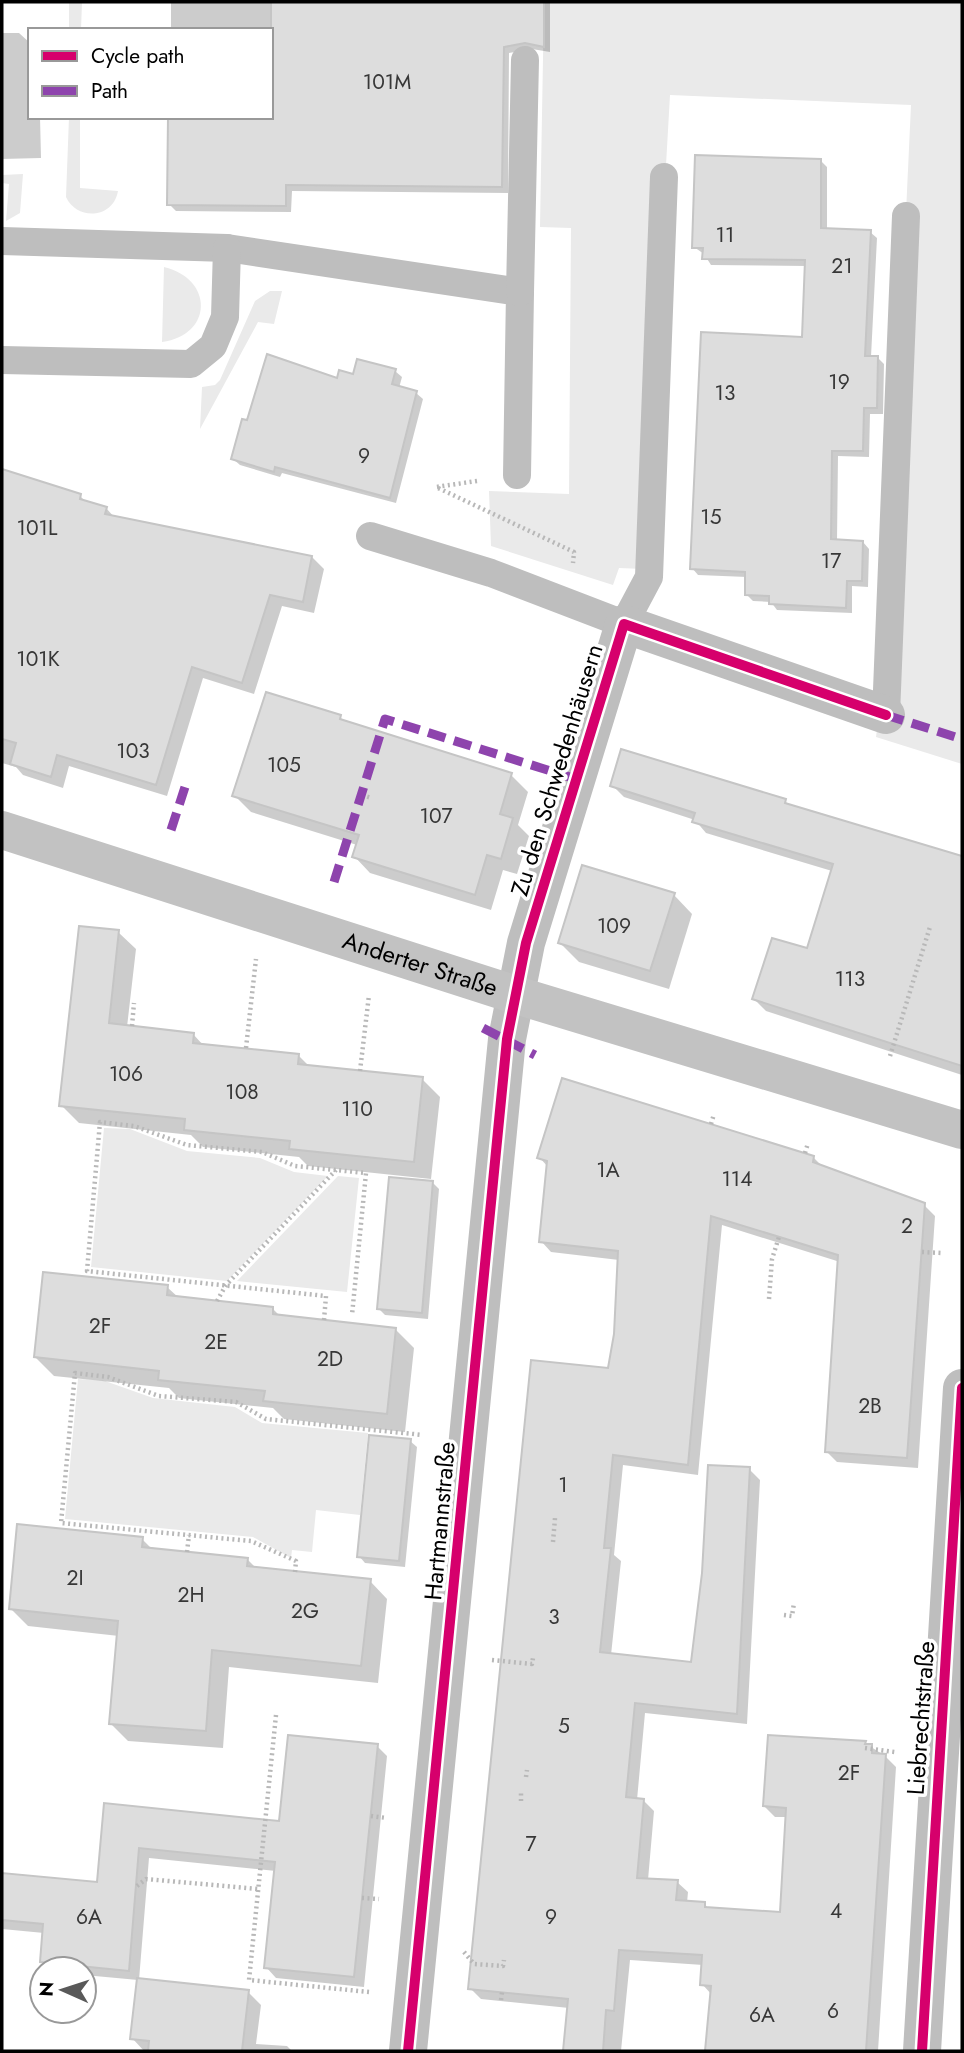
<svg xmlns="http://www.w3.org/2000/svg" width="964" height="2053" viewBox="0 0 964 2053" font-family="Jost,sans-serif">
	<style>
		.green { fill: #eaeaea }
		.shadow { fill: #0003 }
		.building { fill: #ddd; stroke: #c5c5c5; stroke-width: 2 }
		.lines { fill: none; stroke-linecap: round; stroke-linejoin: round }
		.path { stroke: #b8b8b8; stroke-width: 4.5; stroke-dasharray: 2 3.5; stroke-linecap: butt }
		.service { stroke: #bebebe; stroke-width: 28 }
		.minor { stroke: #bebebe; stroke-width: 38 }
		.secondary { stroke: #c2c2c2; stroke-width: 38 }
		.quiet { stroke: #8e44ad; stroke-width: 9; stroke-dasharray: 18 9; stroke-linecap: butt }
		.cycleway-casing { stroke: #fff; stroke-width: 15 }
		.cycleway { stroke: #d6006c; stroke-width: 10 }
		.labels { text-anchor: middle; stroke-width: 7; stroke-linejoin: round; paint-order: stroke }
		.number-label { font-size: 21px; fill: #373737 }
		.street-label { font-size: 24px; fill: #000; stroke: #fff }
	</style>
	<rect width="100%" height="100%" fill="#fff"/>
	<g class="green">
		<polygon points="69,2 82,2 81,30 69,30"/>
		<polygon points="544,2 962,2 962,764 876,737 885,665 911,105 670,95 643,569 619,568 613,585 491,546 489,491 569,494 571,228 540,227"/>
		<path d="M69 117H80V188L118 191C113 219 77 221 66 197Z"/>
		<polygon points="23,174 20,213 6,221 9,184 2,183 2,175"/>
		<path d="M164 267C214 279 213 335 162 342Z"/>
		<polygon points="270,291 282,291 274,324 258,322 200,429 202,387 215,385 220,380 255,301"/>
		<polygon points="104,1128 130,1129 187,1151 260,1158 294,1172 328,1176 227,1281 91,1267"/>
		<polygon points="338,1176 359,1178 347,1292 237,1281"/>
		<polygon points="78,1379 105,1381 153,1398 235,1407 262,1423 368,1433 360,1515 316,1510 312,1552 292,1550 291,1558 253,1537 65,1519"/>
	</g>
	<g class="shadow">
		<polygon points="171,2 550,2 550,52 532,49 509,53 508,193 292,191 291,212 176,211 169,204 271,117 271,30 171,30"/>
		<polygon points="2,33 19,33 30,43 30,117 40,117 41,158 2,159"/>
		<polygon points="820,160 827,167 827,230 870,232 877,238 871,357 877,357 884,364 883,414 870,414 869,457 838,456 837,541 863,542 869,549 868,587 852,586 852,613 777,610 771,602 753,601 746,594 747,577 698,575 692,568 804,339 807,266 711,265 704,254 694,247"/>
		<polygon points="395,371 402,377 399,388 416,393 423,399 396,503 282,473 280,477 240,465 233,459 248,423 338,380"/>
		<polygon points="2,471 80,496 87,503 106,508 116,519 312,557 324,569 314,613 282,606 254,694 203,678 167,796 69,766 63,788 23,775 16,767 2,763"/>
		<polygon points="340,717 346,723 511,775 528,792 518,825 529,836 517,874 503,870 491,910 370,873 354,856 357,845 251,812 234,795"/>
		<polygon points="612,785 785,801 791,807 962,858 962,1075 766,1011 754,999 808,951 832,871 706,833 695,820 624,797"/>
		<polygon points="674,895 692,914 669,989 579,962 560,943"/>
		<polygon points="118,932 136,949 127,1027 193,1034 204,1046 299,1056 310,1067 422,1079 440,1097 431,1179 308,1166 299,1157 203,1147 191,1135 79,1123 61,1105"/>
		<polygon points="539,1157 813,1157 823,1167 924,1205 935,1216 918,1468 837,1462 827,1452 840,1262 722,1225 698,1475 623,1465 614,1555 621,1561 611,1655 693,1664 749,1469 760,1480 747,1724 645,1713 637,1800 643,1800 654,1811 648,1880 677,1882 688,1892 687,1903 704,1904 710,1909 782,1914 787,1817 775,1817 764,1806 865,1743 885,1756 896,1767 878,2051 707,2051 712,1995 702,1984 703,1965 630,1960 621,2051 565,2051 569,2008 481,1999 470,1988 616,1334 619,1260 551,1252 541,1241 548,1167"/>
		<polygon points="433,1183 439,1189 428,1319 385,1315 378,1308"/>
		<polygon points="167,1287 179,1298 272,1308 281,1317 395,1329 414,1348 405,1432 284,1419 273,1408 179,1398 169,1388 54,1376 35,1357"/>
		<polygon points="410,1441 417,1447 405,1567 365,1563 359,1556"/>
		<polygon points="142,1539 153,1550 248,1560 257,1569 370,1581 387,1599 378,1683 229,1667 223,1748 128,1741 111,1724 119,1636 28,1626 11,1609"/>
		<polygon points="377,1746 387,1756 364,1987 276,1978 266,1967 276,1871 149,1858 139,1980 248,1992 261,2005 256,2044 287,2046 292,2051 144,2051 132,2038 138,1980 84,1975 84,1969 49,1969 42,1962 44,1933 2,1929 2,1875 98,1884 106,1805 280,1823"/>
	</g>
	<g class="building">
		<polygon points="271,2 544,2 544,47 525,43 504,47 502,187 286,185 286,206 167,205 168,117 271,117"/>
		<polygon points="695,155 821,159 821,228 871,230 865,356 878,356 877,408 864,408 863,451 832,451 831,539 863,541 862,581 847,581 846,608 769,604 769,596 745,595 745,572 690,569 701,332 802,337 805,260 702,259 703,248 692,248"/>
		<polygon points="267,354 337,378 339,370 353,374 357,359 396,369 392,384 417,391 390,498 275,467 274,472 231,459 242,419 247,420"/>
		<polygon points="2,469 81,494 80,499 107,507 105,514 312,556 303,602 270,595 242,683 192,667 156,785 57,755 51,777 10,764 16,743 2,739"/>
		<polygon points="266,692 341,715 340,719 512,773 500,814 513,818 501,859 487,855 475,895 352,857 359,835 232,796"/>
		<polygon points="621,749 786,799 785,803 962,856 962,1066 752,999 772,938 807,948 833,864 692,822 695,813 610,786"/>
		<polygon points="582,865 675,893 650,971 558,943"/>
		<polygon points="79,926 119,930 109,1023 194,1033 193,1043 299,1054 298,1064 423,1077 414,1162 289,1149 290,1141 184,1130 185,1119 59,1106"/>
		<polygon points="562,1078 814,1156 813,1162 925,1203 907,1458 825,1452 838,1255 711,1216 688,1465 613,1455 604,1548 611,1548 600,1652 691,1662 702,1573 708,1465 750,1467 737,1714 635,1703 626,1797 644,1799 637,1878 678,1880 676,1900 705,1902 705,1907 780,1912 786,1808 763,1806 768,1735 866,1741 865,1744 872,1744 872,1753 886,1754 866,2051 705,2051 711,1986 700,1985 702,1955 619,1950 614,2011 606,2010 603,2051 563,2051 568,1999 468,1989 531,1360 608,1368 614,1334 618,1251 539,1242 547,1161 537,1158"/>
		<polygon points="389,1177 433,1181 422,1313 377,1309"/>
		<polygon points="43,1272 168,1285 167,1295 273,1307 273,1314 396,1328 387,1414 263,1401 265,1391 158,1380 159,1371 34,1357"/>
		<polygon points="369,1435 411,1439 399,1561 357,1557"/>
		<polygon points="17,1524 143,1537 142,1547 248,1558 247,1566 371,1579 361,1666 212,1650 206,1731 109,1724 118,1621 9,1609"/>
		<polygon points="288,1735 378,1744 354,1977 264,1968 275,1862 139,1848 129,1971 40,1962 43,1924 2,1920 2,1873 97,1882 104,1803 279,1821"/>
		<polygon points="137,1978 249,1990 242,2051 148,2051 149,2041 130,2039"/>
	</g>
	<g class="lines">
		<g class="path">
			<polyline points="477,481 436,487 574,552 573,563"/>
			<polyline points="362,795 371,798"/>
			<polyline points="132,1026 134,1003"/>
			<polyline points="246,1048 256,959"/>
			<polyline points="890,1056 930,927"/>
			<polyline points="360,1071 369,995"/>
			<polyline points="711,1124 714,1114"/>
			<polyline points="805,1153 808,1143"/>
			<polyline points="922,1252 941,1253"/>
			<polyline points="769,1299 772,1259 779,1237"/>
			<polyline points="217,1301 226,1285 336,1170"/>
			<polyline points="324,1320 326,1296 87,1271 100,1122 134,1126 187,1145 262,1152 295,1166 366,1173 352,1315"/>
			<polyline points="553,1542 555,1518"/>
			<polyline points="187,1552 189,1535"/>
			<polyline points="295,1572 296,1561 251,1541 61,1523 75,1373 108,1377 159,1396 236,1402 266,1419 423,1435"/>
			<polyline points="784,1615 792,1616 794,1603"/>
			<polyline points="492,1660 532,1664 533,1658"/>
			<polyline points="276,1715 249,1980 369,1992"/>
			<polyline points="865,1748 895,1752"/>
			<polyline points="526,1777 527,1770"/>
			<polyline points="521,1801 521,1793"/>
			<polyline points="371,1816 387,1818"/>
			<polyline points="137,1886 146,1879 258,1889"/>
			<polyline points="362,1898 379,1899"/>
			<polyline points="464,1952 474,1964 503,1966 504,1960"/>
			<polyline points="501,2000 502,1992"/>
		</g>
		<g class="service">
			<polyline points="2,241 227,248 520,292 517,475"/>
			<polyline points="520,292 525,60"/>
			<polyline points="2,360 191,364 213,346 225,317 227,248"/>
			<polyline points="370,536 491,573 624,624 649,577 664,177"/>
			<polyline points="886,715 906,216"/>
		</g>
		<g class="minor">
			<polyline points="408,2051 507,1039 526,943 624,624 886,715"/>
			<polyline points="922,2051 962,1388"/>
		</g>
		<path class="secondary" id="s1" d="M2 830 516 995 962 1130"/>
		<g class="quiet">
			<polyline points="886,715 962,739"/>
			<polyline points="171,830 186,784"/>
			<polyline points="334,882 385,719 576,779"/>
			<polyline points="483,1028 535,1055"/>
		</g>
		<defs>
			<g id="cycleway">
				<polyline points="408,2051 507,1039 526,943 624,624 886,715"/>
				<polyline points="922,2051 962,1388"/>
			</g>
		</defs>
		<use href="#cycleway" class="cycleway-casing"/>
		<use href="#cycleway" class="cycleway"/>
	</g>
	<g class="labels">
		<g class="number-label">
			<text x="387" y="89">101M</text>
			<text x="725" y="242">11</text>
			<text x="842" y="273">21</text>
			<text x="839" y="389">19</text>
			<text x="725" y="400">13</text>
			<text x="364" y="463">9</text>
			<text x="711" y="524">15</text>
			<text x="37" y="535">101L</text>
			<text x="831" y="568">17</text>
			<text x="38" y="666">101K</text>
			<text x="133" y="758">103</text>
			<text x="284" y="772">105</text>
			<text x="436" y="823">107</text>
			<text x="614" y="933">109</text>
			<text x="850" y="986">113</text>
			<text x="126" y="1081">106</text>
			<text x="242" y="1099">108</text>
			<text x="357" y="1116">110</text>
			<text x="608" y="1177">1A</text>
			<text x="737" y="1186">114</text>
			<text x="907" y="1233">2</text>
			<text x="100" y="1333">2F</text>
			<text x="216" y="1349">2E</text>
			<text x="330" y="1366">2D</text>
			<text x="870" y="1413">2B</text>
			<text x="563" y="1492">1</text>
			<text x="75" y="1585">2I</text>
			<text x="191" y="1602">2H</text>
			<text x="305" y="1618">2G</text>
			<text x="554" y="1624">3</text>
			<text x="564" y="1733">5</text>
			<text x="849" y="1780">2F</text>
			<text x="531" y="1851">7</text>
			<text x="836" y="1918">4</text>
			<text x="89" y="1924">6A</text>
			<text x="551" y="1924">9</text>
			<text x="833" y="2018">6</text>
			<text x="762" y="2022">6A</text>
		</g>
		<g class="street-label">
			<text transform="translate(557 770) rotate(-73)" y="8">Zu den Schwedenhäusern</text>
			<text dy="8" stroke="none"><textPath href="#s1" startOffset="439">Anderter Straße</textPath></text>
			<text transform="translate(440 1521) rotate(-85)" y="8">Hartmannstraße</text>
			<text transform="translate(921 1718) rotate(-86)" y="8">Liebrechtstraße</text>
		</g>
	</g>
	<rect width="964" height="2053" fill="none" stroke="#000000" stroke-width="7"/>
	<rect x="28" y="28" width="245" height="91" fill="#ffffff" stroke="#999999" stroke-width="2"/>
	<rect x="42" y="51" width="35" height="10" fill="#d6006c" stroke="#999999" stroke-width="2"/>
	<text x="91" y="63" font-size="21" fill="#000000">Cycle path</text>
	<rect x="42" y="86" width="35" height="10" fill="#8e44ad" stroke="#999999" stroke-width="2"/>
	<text x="91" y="98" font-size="21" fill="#000000">Path</text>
	<g transform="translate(63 1990) rotate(273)"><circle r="33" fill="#ffffff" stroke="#999999" stroke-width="2"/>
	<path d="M0-5L12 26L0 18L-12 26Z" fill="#595959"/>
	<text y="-10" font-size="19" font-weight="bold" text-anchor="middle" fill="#000000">N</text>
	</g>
</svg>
